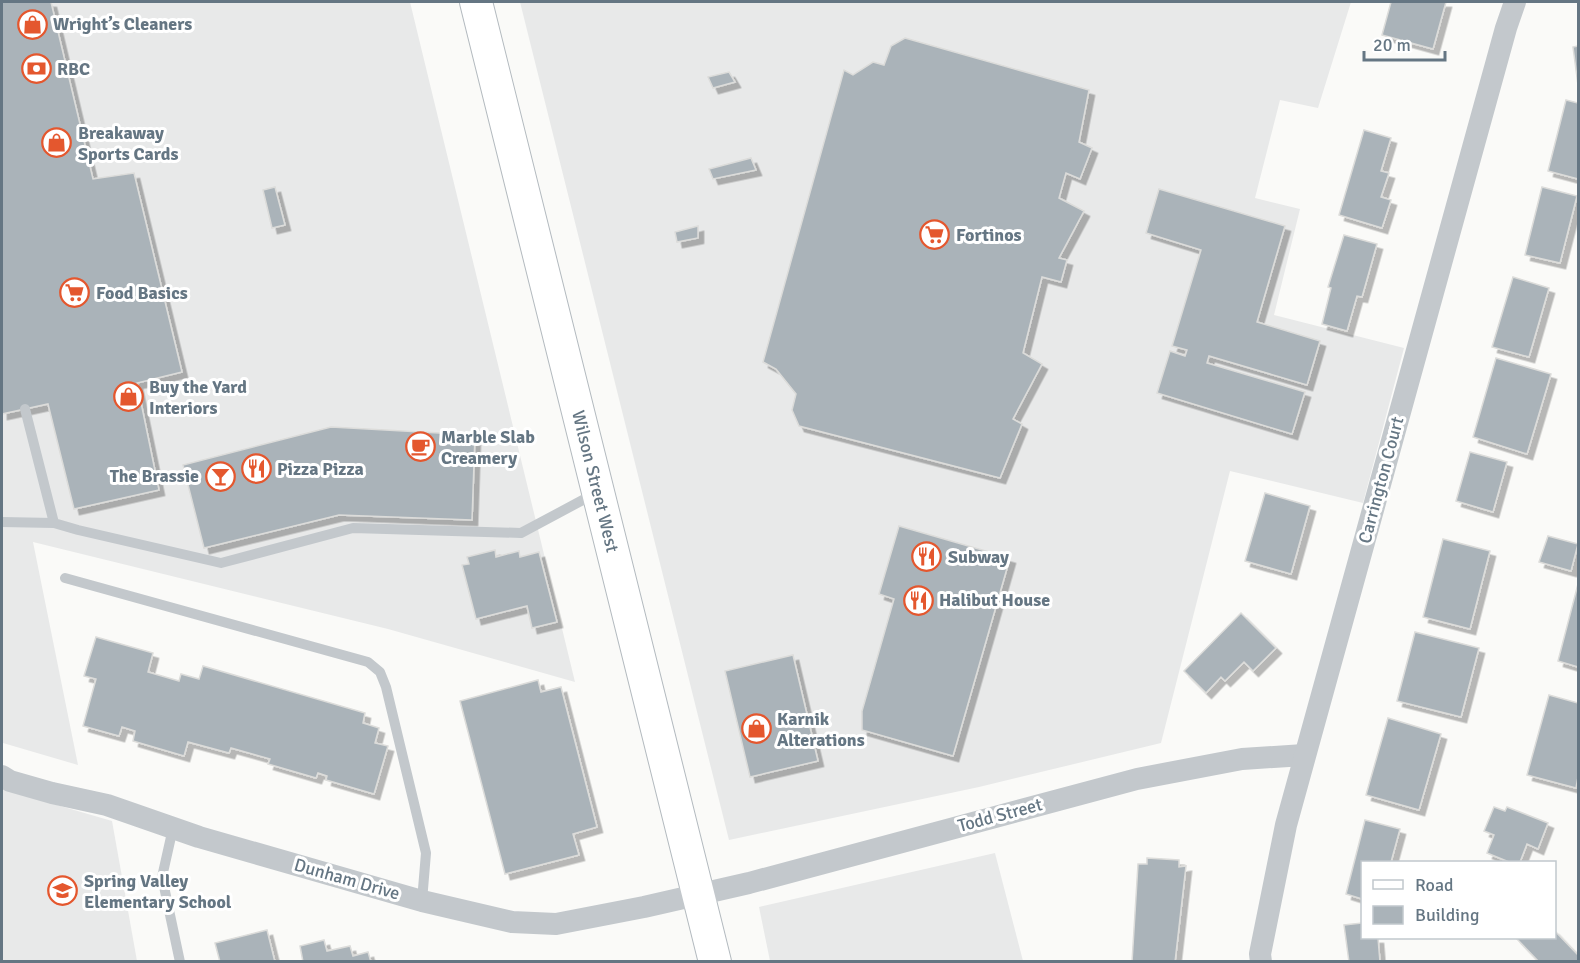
<svg xmlns="http://www.w3.org/2000/svg" width="1580" height="963" viewBox="0 0 1580 963" font-family="Signika,sans-serif">
	<style>
		.built { fill: #e8e9e9 }
		.building { fill: #aab3b9; stroke: #dcdcda; stroke-width: 1.5; filter: url(#shadow) }
		.lines { fill: none; stroke-linecap: round; stroke-linejoin: round }
		.secondary-casing { stroke: #b3babf; stroke-width: 34 }
		.service { stroke: #c3c8cc; stroke-width: 10 }
		.minor { stroke: #c3c8cc; stroke-width: 22 }
		.secondary { stroke: #fff; stroke-width: 32 }
		.labels { text-anchor: middle; stroke-width: 6; stroke-linejoin: round; paint-order: stroke }
		.poi-label { font-size: 18px; font-weight: bold; fill: #657683; stroke: #fff; text-anchor: start }
		.street-label { font-size: 18px; fill: #657683; stroke: #fff }
	</style>
	<defs>
		<filter id="shadow"><feDropShadow dx="5.5" dy="5.5" stdDeviation="0" flood-color="#0004"/></filter>
	</defs>
	<rect width="100%" height="100%" fill="#fafaf8"/>
	<g class="built">
		<polygon points="2,2 410,2 575,682 388,629 33,542 78,765 3,743"/>
		<polygon points="520,2 1351,2 1318,108 1280,100 1255,198 1300,209 1274,315 1404,348 1363,503 1230,471 1161,743 979,787 729,840"/>
		<polygon points="2,789 112,821 137,961 2,961"/>
		<polygon points="995,853 1023,961 770,961 759,907"/>
	</g>
	<g class="building">
		<polygon points="2,2 51,2 93,179 134,173 182,372 137,383 159,490 74,509 48,404 2,414"/>
		<polygon points="1391,2 1446,2 1433,49 1382,35"/>
		<polygon points="905,38 1089,90 1079,142 1092,148 1080,179 1066,173 1059,198 1084,211 1059,258 1067,260 1061,282 1042,277 1023,353 1042,364 1013,419 1022,424 1000,478 799,426 792,410 796,394 776,369 763,362 844,70 853,75 873,62 884,65 891,46"/>
		<polygon points="1578,46 1578,85 1573,47"/>
		<polygon points="729,72 735,82 713,88 708,77"/>
		<polygon points="1566,100 1578,103 1578,179 1548,171"/>
		<polygon points="1364,130 1391,138 1381,171 1389,173 1381,197 1391,200 1382,228 1339,215"/>
		<polygon points="751,158 756,170 713,179 709,169"/>
		<polygon points="275,187 285,225 272,228 263,190"/>
		<polygon points="1542,187 1577,196 1560,263 1525,255"/>
		<polygon points="1159,189 1285,226 1257,322 1320,341 1307,385 1209,356 1207,363 1305,392 1292,434 1157,393 1170,351 1185,356 1187,350 1172,346 1201,250 1146,233"/>
		<polygon points="698,226 698,238 677,242 675,232"/>
		<polygon points="1344,235 1377,244 1362,297 1357,296 1347,331 1322,324 1331,288 1328,287"/>
		<polygon points="1513,277 1549,288 1529,357 1492,347"/>
		<polygon points="1496,358 1551,374 1527,454 1473,437"/>
		<polygon points="331,427 475,435 472,520 339,515 204,548 183,465"/>
		<polygon points="1470,452 1507,462 1493,512 1456,501"/>
		<polygon points="1265,493 1310,506 1291,574 1245,561"/>
		<polygon points="899,526 1010,558 953,756 862,730 862,711 894,599 879,594"/>
		<polygon points="1548,536 1578,544 1571,571 1539,562"/>
		<polygon points="1443,539 1490,551 1470,629 1423,617"/>
		<polygon points="495,550 496,557 519,551 520,557 539,552 557,622 532,628 527,606 476,619 462,565 469,564 467,557"/>
		<polygon points="1578,584 1578,667 1558,661"/>
		<polygon points="1241,613 1276,648 1253,671 1244,662 1225,681 1221,677 1206,693 1184,671"/>
		<polygon points="1415,632 1479,648 1461,717 1397,701"/>
		<polygon points="96,637 153,653 148,672 179,681 181,674 199,679 203,666 365,713 363,723 379,728 375,743 388,746 374,794 326,780 327,776 318,773 316,778 268,764 270,759 231,748 229,753 188,742 184,756 133,741 135,731 122,727 119,736 83,726 96,679 84,676"/>
		<polygon points="793,655 818,761 750,777 725,671"/>
		<polygon points="538,680 541,692 561,687 597,827 573,834 579,855 505,874 460,701"/>
		<polygon points="1549,695 1578,703 1578,777 1576,788 1527,775"/>
		<polygon points="1388,718 1441,734 1419,810 1366,795"/>
		<polygon points="1494,807 1505,811 1507,807 1548,823 1538,849 1527,844 1520,862 1509,862 1487,853 1494,835 1484,831"/>
		<polygon points="1365,820 1400,829 1391,862 1362,862 1362,899 1346,894"/>
		<polygon points="1147,858 1179,860 1179,867 1186,866 1175,962 1132,962 1138,864 1147,864"/>
		<polygon points="1362,923 1362,938 1378,938 1380,962 1349,962 1344,925"/>
		<polygon points="267,930 275,962 220,962 215,943"/>
		<polygon points="1554,930 1578,955 1578,962 1539,962 1516,938 1554,938"/>
		<polygon points="324,940 327,951 350,946 353,956 368,952 371,962 303,962 300,946"/>
	</g>
	<g class="lines">
		<defs>
			<g id="secondary">
				<path id="s1" d="M476 2 715 962"/>
			</g>
		</defs>
		<use href="#secondary" class="secondary-casing"/>
		<g class="service">
			<polyline points="25,409 54,523 78,530 221,563 353,528 521,533 594,494"/>
			<polyline points="2,522 54,523"/>
			<polyline points="65,578 368,662 380,672 386,687 426,853 422,901"/>
			<polyline points="173,828 162,877 180,962"/>
		</g>
		<g class="minor">
			<polyline points="2,776 10,781 52,793 107,805 199,837 422,901 512,922 556,924 644,907 749,883 1137,779 1242,759 1304,755"/>
			<polyline points="1261,962 1260,954 1286,825 1506,28 1515,2"/>
		</g>
		<use href="#secondary" class="secondary"/>
	</g>
	<defs>
		<symbol id="shop-ring" viewBox="-11 -11 22 22"><circle r="9.5" fill="#fff" stroke="#e4572e" stroke-width="1.5"/><path d="M-5-2.5h2.3a2.7 3.5 0 0 1 5.4 0H5L5.5 6h-11ZM-1.5-2.5h3a1.5 2.3 0 0 0-3 0Z" fill="#e4572e"/></symbol>
		<symbol id="bank-ring" viewBox="-11 -11 22 22"><circle r="9.5" fill="#fff" stroke="#e4572e" stroke-width="1.5"/><path d="M-6-4H6V4H-6ZM0-2.3a2.3 2.3 0 1 0 0 4.6a2.3 2.3 0 1 0 0-4.6Z" fill="#e4572e"/></symbol>
		<symbol id="supermarket-ring" viewBox="-11 -11 22 22"><circle r="9.5" fill="#fff" stroke="#e4572e" stroke-width="1.5"/><path d="M-6-5.5h2.5l.6 2H6L4.5 2H-2.5L-4.4-4H-6ZM-1.5 3.2a1.3 1.3 0 1 0 .1 0ZM3 3.2a1.3 1.3 0 1 0 .1 0Z" fill="#e4572e"/></symbol>
		<symbol id="cafe-ring" viewBox="-11 -11 22 22"><circle r="9.5" fill="#fff" stroke="#e4572e" stroke-width="1.5"/><path d="M-5.5-4.5H6V0H3Q3 3.5 0 3.5H-2.5Q-5.5 3.5-5.5 0ZM3-3.2v2h1.7v-2ZM-6 4.5H4V6H-6Z" fill="#e4572e"/></symbol>
		<symbol id="restaurant-ring" viewBox="-11 -11 22 22"><circle r="9.5" fill="#fff" stroke="#e4572e" stroke-width="1.5"/><path d="M-5-6h1v4h1v-4h1v4h1v-4h1v5L-1.5 .5V6h-2V.5L-5-1ZM5-6V6H3V1.5H1.5Q1.5-4 5-6Z" fill="#e4572e"/></symbol>
		<symbol id="bar-ring" viewBox="-11 -11 22 22"><circle r="9.5" fill="#fff" stroke="#e4572e" stroke-width="1.5"/><path d="M-6-5H6L.8 .8V4.5H3.5V6h-7V4.5H-.8V.8Z" fill="#e4572e"/></symbol>
		<symbol id="school-ring" viewBox="-11 -11 22 22"><circle r="9.5" fill="#fff" stroke="#e4572e" stroke-width="1.5"/><path d="M0-5L7-2L0 1L-7-2ZM-4 1L0 2.5L4 1V4Q0 6-4 4Z" fill="#e4572e"/></symbol>
	</defs>
	<g fill-rule="evenodd">
		<use href="#shop-ring" x="16" y="8" width="33" height="33"/>
		<use href="#bank-ring" x="20" y="52" width="33" height="33"/>
		<use href="#shop-ring" x="40" y="126" width="33" height="33"/>
		<use href="#supermarket-ring" x="918" y="218" width="33" height="33"/>
		<use href="#supermarket-ring" x="58" y="276" width="33" height="33"/>
		<use href="#shop-ring" x="112" y="380" width="33" height="33"/>
		<use href="#cafe-ring" x="404" y="430" width="33" height="33"/>
		<use href="#restaurant-ring" x="240" y="452" width="33" height="33"/>
		<use href="#bar-ring" x="204" y="460" width="33" height="33"/>
		<use href="#restaurant-ring" x="910" y="540" width="33" height="33"/>
		<use href="#restaurant-ring" x="902" y="584" width="33" height="33"/>
		<use href="#shop-ring" x="740" y="712" width="33" height="33"/>
		<use href="#school-ring" x="46" y="874" width="33" height="33"/>
	</g>
	<g class="labels">
		<g class="poi-label">
			<text x="53" y="30">Wright’s Cleaners</text>
			<text x="57" y="75">RBC</text>
			<text x="78" y="139">Breakaway<tspan x="78" dy="21">Sports Cards</tspan></text>
			<text x="956" y="241">Fortinos</text>
			<text x="96" y="299">Food Basics</text>
			<text x="149" y="393">Buy the Yard<tspan x="149" dy="21">Interiors</tspan></text>
			<text x="441" y="443">Marble Slab<tspan x="441" dy="21">Creamery</tspan></text>
			<text x="277" y="475">Pizza Pizza</text>
			<text x="199" y="482" text-anchor="end">The Brassie</text>
			<text x="948" y="563">Subway</text>
			<text x="939" y="606">Halibut House</text>
			<text x="777" y="725">Karnik<tspan x="777" dy="21">Alterations</tspan></text>
			<text x="84" y="887">Spring Valley<tspan x="84" dy="21">Elementary School</tspan></text>
		</g>
		<g class="street-label">
			<text transform="translate(1381 480) rotate(-75)" y="6">Carrington Court</text>
			<text dy="6" stroke="none"><textPath href="#s1" startOffset="494">Wilson Street West</textPath></text>
			<text transform="translate(1000 815) rotate(-15)" y="6">Todd Street</text>
			<text transform="translate(347 879) rotate(16)" y="6">Dunham Drive</text>
		</g>
	</g>
	<rect width="1580" height="963" fill="none" stroke="#657683" stroke-width="6"/>
	<rect x="1361" y="861" width="195" height="78" fill="#ffffff" stroke="#c1c8cd" stroke-width="1.5"/>
	<rect x="1373" y="880" width="30" height="9" fill="#ffffff" stroke="#c1c8cd" stroke-width="1.5"/>
	<text x="1415" y="891" font-size="18" fill="#657683">Road</text>
	<rect x="1373" y="906" width="30" height="18" fill="#aab3b9" stroke="#c1c8cd" stroke-width="1.5"/>
	<text x="1415" y="921" font-size="18" fill="#657683">Building</text>
	<path d="M1364 51v9h81v-9" fill="none" stroke="#657683" stroke-width="3"/>
	<text x="1373" y="51" font-size="18" fill="#657683" stroke="#ffffff" stroke-width="4.5" paint-order="stroke">20 m</text>
</svg>
